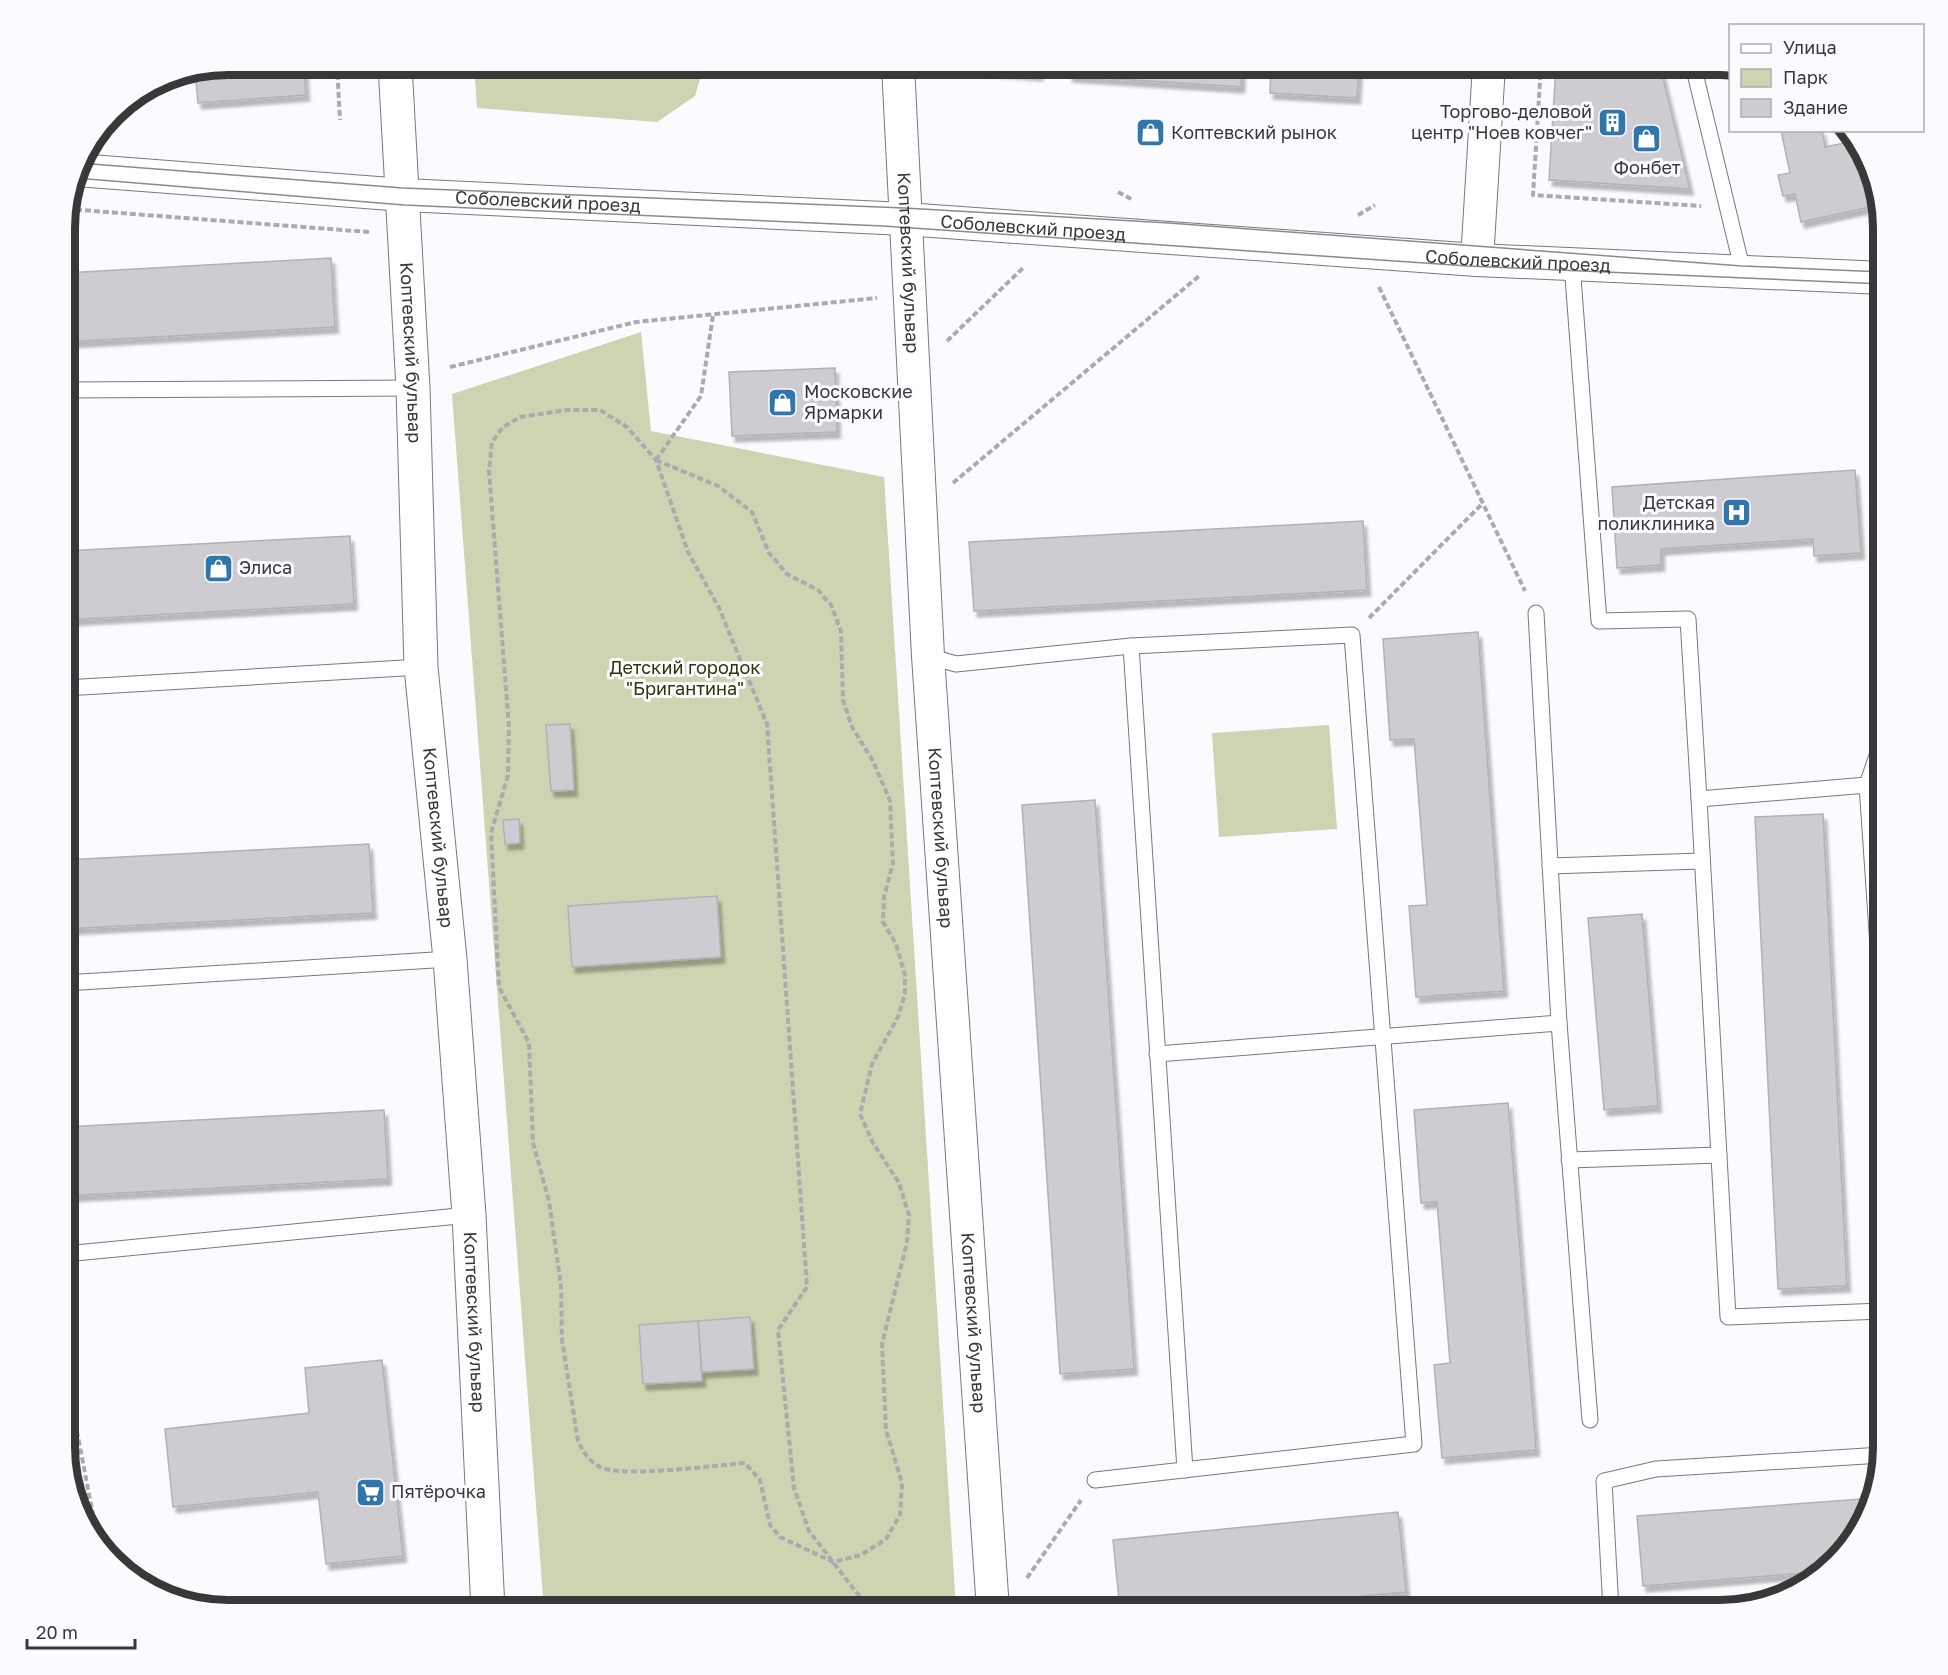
<svg xmlns="http://www.w3.org/2000/svg" width="1948" height="1675" viewBox="0 0 1948 1675" font-family="'Golos Text',sans-serif">
	<style>
		.green { fill: #ced3b1 }
		.building { fill: #ceccd1; stroke: #b2b1b5; stroke-width: 1.5; filter: url(#shadow) }
		.lines { fill: none; stroke-linecap: round; stroke-linejoin: round }
		.lane-casing { stroke: #79787c; stroke-width: 17 }
		.street-casing { stroke: #79787c; stroke-width: 34 }
		.secondary-casing { stroke: #79787c; stroke-width: 35 }
		.path { stroke: #ababae; stroke-width: 4; stroke-dasharray: 6 3; stroke-linecap: butt }
		.lane { stroke: #fff; stroke-width: 15 }
		.street { stroke: #fff; stroke-width: 32 }
		.secondary { stroke: #fff; stroke-width: 33 }
		.tram { stroke: #8b8a8c; stroke-width: 1.5 }
		.labels { text-anchor: middle; stroke-width: 6; stroke-linejoin: round; paint-order: stroke }
		.poi-label { font-size: 18px; fill: #383839; stroke: #fbfafe; text-anchor: start }
		.street-label { font-size: 18px; fill: #383839; stroke: #fbfafe }
		.park-label { font-size: 18px; fill: #303406; stroke: #fbfafe }
		.rim { fill: none; stroke: #383839; stroke-width: 8 }
	</style>
	<defs>
		<filter id="shadow"><feDropShadow dx="3.5" dy="6" stdDeviation="1.5" flood-color="#0004"/></filter>
	</defs>
	<rect width="100%" height="100%" fill="#fbfafe"/>
	<g class="green">
		<polygon points="474,65 704,65 695,96 657,122 477,108"/>
		<polygon points="641,332 651,431 884,477 956,1608 947,1610 544,1610 452,394"/>
		<polygon points="1329,725 1337,829 1219,837 1212,733"/>
	</g>
	<g class="building">
		<polygon points="228,64 304,65 306,95 198,103 195,71"/>
		<polygon points="956,65 1039,65 1039,75 955,68"/>
		<polygon points="1070,65 1242,65 1241,87 1069,76"/>
		<polygon points="1271,65 1359,65 1357,98 1270,93"/>
		<polygon points="1556,65 1660,65 1690,189 1549,180"/>
		<polygon points="1781,130 1822,130 1825,147 1854,141 1871,165 1879,205 1801,222 1795,194 1783,196 1778,175 1790,173"/>
		<polygon points="331,258 335,327 65,342 65,273"/>
		<polygon points="835,368 837,432 732,436 729,372"/>
		<polygon points="1855,470 1861,553 1814,556 1813,539 1661,549 1661,565 1617,568 1612,487"/>
		<polygon points="1363,521 1367,590 974,611 969,542"/>
		<polygon points="350,536 354,604 65,620 65,551"/>
		<polygon points="1478,632 1504,991 1416,997 1409,906 1427,905 1414,739 1390,740 1383,639"/>
		<polygon points="570,724 574,790 551,791 546,725"/>
		<polygon points="1095,800 1134,1369 1060,1374 1022,805"/>
		<polygon points="1823,814 1847,1286 1778,1289 1755,817"/>
		<polygon points="519,819 520,843 505,844 503,820"/>
		<polygon points="369,844 373,913 65,929 65,860"/>
		<polygon points="717,896 721,957 572,967 568,906"/>
		<polygon points="1642,914 1658,1106 1604,1110 1588,918"/>
		<polygon points="1508,1103 1536,1450 1442,1458 1434,1365 1450,1363 1437,1202 1421,1203 1414,1110"/>
		<polygon points="384,1110 388,1179 65,1196 65,1127"/>
		<polygon points="750,1317 754,1369 702,1372 698,1321"/>
		<polygon points="698,1321 702,1381 643,1384 639,1325"/>
		<polygon points="382,1360 403,1556 326,1564 318,1492 173,1507 165,1429 309,1413 305,1368"/>
		<polygon points="1874,1498 1871,1510 1843,1555 1819,1572 1643,1586 1637,1516"/>
		<polygon points="1398,1512 1406,1592 1216,1610 1120,1610 1113,1540"/>
	</g>
	<g class="lines">
		<defs>
			<g id="lane">
				<polyline points="1693,65 1743,272"/>
				<polyline points="1572,264 1599,621 1688,619 1699,799"/>
				<polyline points="65,390 413,388"/>
				<polyline points="1131,646 1185,1470"/>
				<polyline points="928,656 956,664 1131,646 1352,635 1414,1444 1095,1480"/>
				<polyline points="65,688 421,667"/>
				<polyline points="1867,785 1883,738"/>
				<polyline points="1550,866 1702,861"/>
				<polyline points="65,983 450,959"/>
				<polyline points="1559,1023 1590,1420"/>
				<polyline points="1157,1054 1559,1023 1536,613"/>
				<polyline points="1569,1160 1719,1155"/>
				<polyline points="65,1254 469,1215"/>
				<polyline points="1883,1311 1728,1317 1699,799 1867,785 1883,1020"/>
				<polyline points="1611,1610 1604,1481 1656,1469 1882,1455"/>
			</g>
			<g id="street">
				<path id="s1" d="M898 65 928 656 993 1610"/>
				<path id="s2" d="M77 170 404 195 905 219 1477 260 1883 278"/>
				<polyline points="1477,260 1489,65"/>
			</g>
			<g id="secondary">
				<path id="s3" d="M395 65 413 388 421 667 450 959 469 1215 488 1610"/>
			</g>
		</defs>
		<use href="#lane" class="lane-casing"/>
		<use href="#street" class="street-casing"/>
		<use href="#secondary" class="secondary-casing"/>
		<g class="path">
			<polyline points="337,65 340,120"/>
			<polyline points="1541,65 1533,195 1701,206"/>
			<polyline points="1118,192 1133,200"/>
			<polyline points="67,209 369,232"/>
			<polyline points="1358,215 1375,205"/>
			<polyline points="1379,287 1525,591"/>
			<polyline points="947,341 1024,267"/>
			<polyline points="450,367 636,322 877,298"/>
			<path d="M656 460 718 486 752 512 769 553 787 574 818 590 831 605 841 631 843 700 852 727 873 761 890 801 893 863 884 897 883 922 896 944 905 975V994L898 1017 872 1064 860 1114 873 1143 899 1183 909 1215 907 1242 882 1344 886 1430 902 1483 900 1515 886 1539 861 1555 833 1562 780 1537 770 1525 760 1480 745 1463C717 1465 617 1479 598 1466 588 1460 583 1451 578 1441L562 1340 561 1286 549 1201 533 1143 529 1043 499 987 491 833 508 775 509 727 489 471 492 442 503 427 520 417 567 410H600L627 427 656 460 688 552 719 608 767 724 807 1287 778 1330 794 1488 809 1531 870 1610"/>
			<polyline points="656,460 701,396 713,315"/>
			<polyline points="953,483 1199,276"/>
			<polyline points="1369,618 1483,503"/>
			<polyline points="65,1369 98,1541"/>
			<polyline points="1027,1578 1081,1500"/>
		</g>
		<use href="#lane" class="lane"/>
		<use href="#street" class="street"/>
		<use href="#secondary" class="secondary"/>
		<g class="tram">
			<polyline points="79,163 403,188 904,208 1169,223 1742,266 1883,272"/>
			<polyline points="75,178 404,205 883,226 1468,266 1883,284"/>
		</g>
	</g>
	<defs>
		<symbol id="building-square" viewBox="-11 -11 22 22"><rect x="-9" y="-9" width="18" height="18" rx="4" fill="#3176ab" stroke="#fbfafe"/><path d="M-4-6H4V6H1V3H-1V6H-4ZM-2.5-4.3h1.7v1.8h-1.7ZM.8-4.3h1.7v1.8H.8ZM-2.5-1h1.7V.8h-1.7ZM.8-1h1.7V.8H.8Z" fill="#fff"/></symbol>
		<symbol id="shop-square" viewBox="-11 -11 22 22"><rect x="-9" y="-9" width="18" height="18" rx="4" fill="#3176ab" stroke="#fbfafe"/><path d="M-5-2.5h2.3a2.7 3.5 0 0 1 5.4 0H5L5.5 6h-11ZM-1.5-2.5h3a1.5 2.3 0 0 0-3 0Z" fill="#fff"/></symbol>
		<symbol id="hospital-square" viewBox="-11 -11 22 22"><rect x="-9" y="-9" width="18" height="18" rx="4" fill="#3176ab" stroke="#fbfafe"/><path d="M-5-5h3v3.5h4V-5h3V5h-3V1.5h-4V5h-3Z" fill="#fff"/></symbol>
		<symbol id="supermarket-square" viewBox="-11 -11 22 22"><rect x="-9" y="-9" width="18" height="18" rx="4" fill="#3176ab" stroke="#fbfafe"/><path d="M-6-5.5h2.5l.6 2H6L4.5 2H-2.5L-4.4-4H-6ZM-1.5 3.2a1.3 1.3 0 1 0 .1 0ZM3 3.2a1.3 1.3 0 1 0 .1 0Z" fill="#fff"/></symbol>
	</defs>
	<g fill-rule="evenodd">
		<use href="#building-square" x="1596" y="106" width="33" height="33"/>
		<use href="#shop-square" x="1134" y="116" width="33" height="33"/>
		<use href="#shop-square" x="1630" y="122" width="33" height="33"/>
		<use href="#shop-square" x="766" y="386" width="33" height="33"/>
		<use href="#hospital-square" x="1720" y="496" width="33" height="33"/>
		<use href="#shop-square" x="202" y="552" width="33" height="33"/>
		<use href="#supermarket-square" x="354" y="1476" width="33" height="33"/>
	</g>
	<g class="labels">
		<g class="poi-label">
			<text x="1592" y="118" text-anchor="end">Торгово-деловой<tspan x="1592" dy="21">центр "Ноев ковчег"</tspan></text>
			<text x="1171" y="139">Коптевский рынок</text>
			<text x="1647" y="174" text-anchor="middle">Фонбет</text>
			<text x="804" y="398">Московские<tspan x="804" dy="21">Ярмарки</tspan></text>
			<text x="1715" y="509" text-anchor="end">Детская<tspan x="1715" dy="21">поликлиника</tspan></text>
			<text x="239" y="574">Элиса</text>
			<text x="391" y="1498">Пятёрочка</text>
		</g>
		<g class="street-label">
			<text dy="6" stroke="none"><textPath href="#s2" startOffset="472">Соболевский проезд</textPath></text>
			<text dy="6" stroke="none"><textPath href="#s2" startOffset="958">Соболевский проезд</textPath></text>
			<text dy="6" stroke="none"><textPath href="#s2" startOffset="1444">Соболевский проезд</textPath></text>
			<text dy="6" stroke="none"><textPath href="#s1" startOffset="198">Коптевский бульвар</textPath></text>
			<text dy="6" stroke="none"><textPath href="#s3" startOffset="288">Коптевский бульвар</textPath></text>
			<text dy="6" stroke="none"><textPath href="#s3" startOffset="774">Коптевский бульвар</textPath></text>
			<text dy="6" stroke="none"><textPath href="#s1" startOffset="774">Коптевский бульвар</textPath></text>
			<text dy="6" stroke="none"><textPath href="#s3" startOffset="1260">Коптевский бульвар</textPath></text>
			<text dy="6" stroke="none"><textPath href="#s1" startOffset="1260">Коптевский бульвар</textPath></text>
		</g>
		<g class="park-label">
			<text x="685" y="674">Детский городок<tspan x="685" dy="21">"Бригантина"</tspan></text>
		</g>
	</g>
	<path d="M0 0H1948V1675H0ZM228 75H1720A153 153 0 0 1 1873 228V1447A153 153 0 0 1 1720 1600H228A153 153 0 0 1 75 1447V228A153 153 0 0 1 228 75Z" fill="#fbfafe" fill-rule="evenodd"/>
	<path class="rim" d="M228 75H1720A153 153 0 0 1 1873 228V1447A153 153 0 0 1 1720 1600H228A153 153 0 0 1 75 1447V228A153 153 0 0 1 228 75Z"/>
	<rect x="1729" y="24" width="195" height="108" fill="#fbfafe" stroke="#adacaf" stroke-width="1.5"/>
	<rect x="1741" y="44" width="30" height="9" fill="#ffffff" stroke="#adacaf" stroke-width="1.5"/>
	<text x="1783" y="54" font-size="18" fill="#383839">Улица</text>
	<rect x="1741" y="69" width="30" height="18" fill="#ced3b1" stroke="#adacaf" stroke-width="1.5"/>
	<text x="1783" y="84" font-size="18" fill="#383839">Парк</text>
	<rect x="1741" y="99" width="30" height="18" fill="#ceccd1" stroke="#adacaf" stroke-width="1.5"/>
	<text x="1783" y="114" font-size="18" fill="#383839">Здание</text>
	<path d="M27 1639v9h108v-9" fill="none" stroke="#383839" stroke-width="3"/>
	<text x="36" y="1639" font-size="18" fill="#383839" stroke="#fbfafe" stroke-width="4.5" paint-order="stroke">20 m</text>
</svg>
